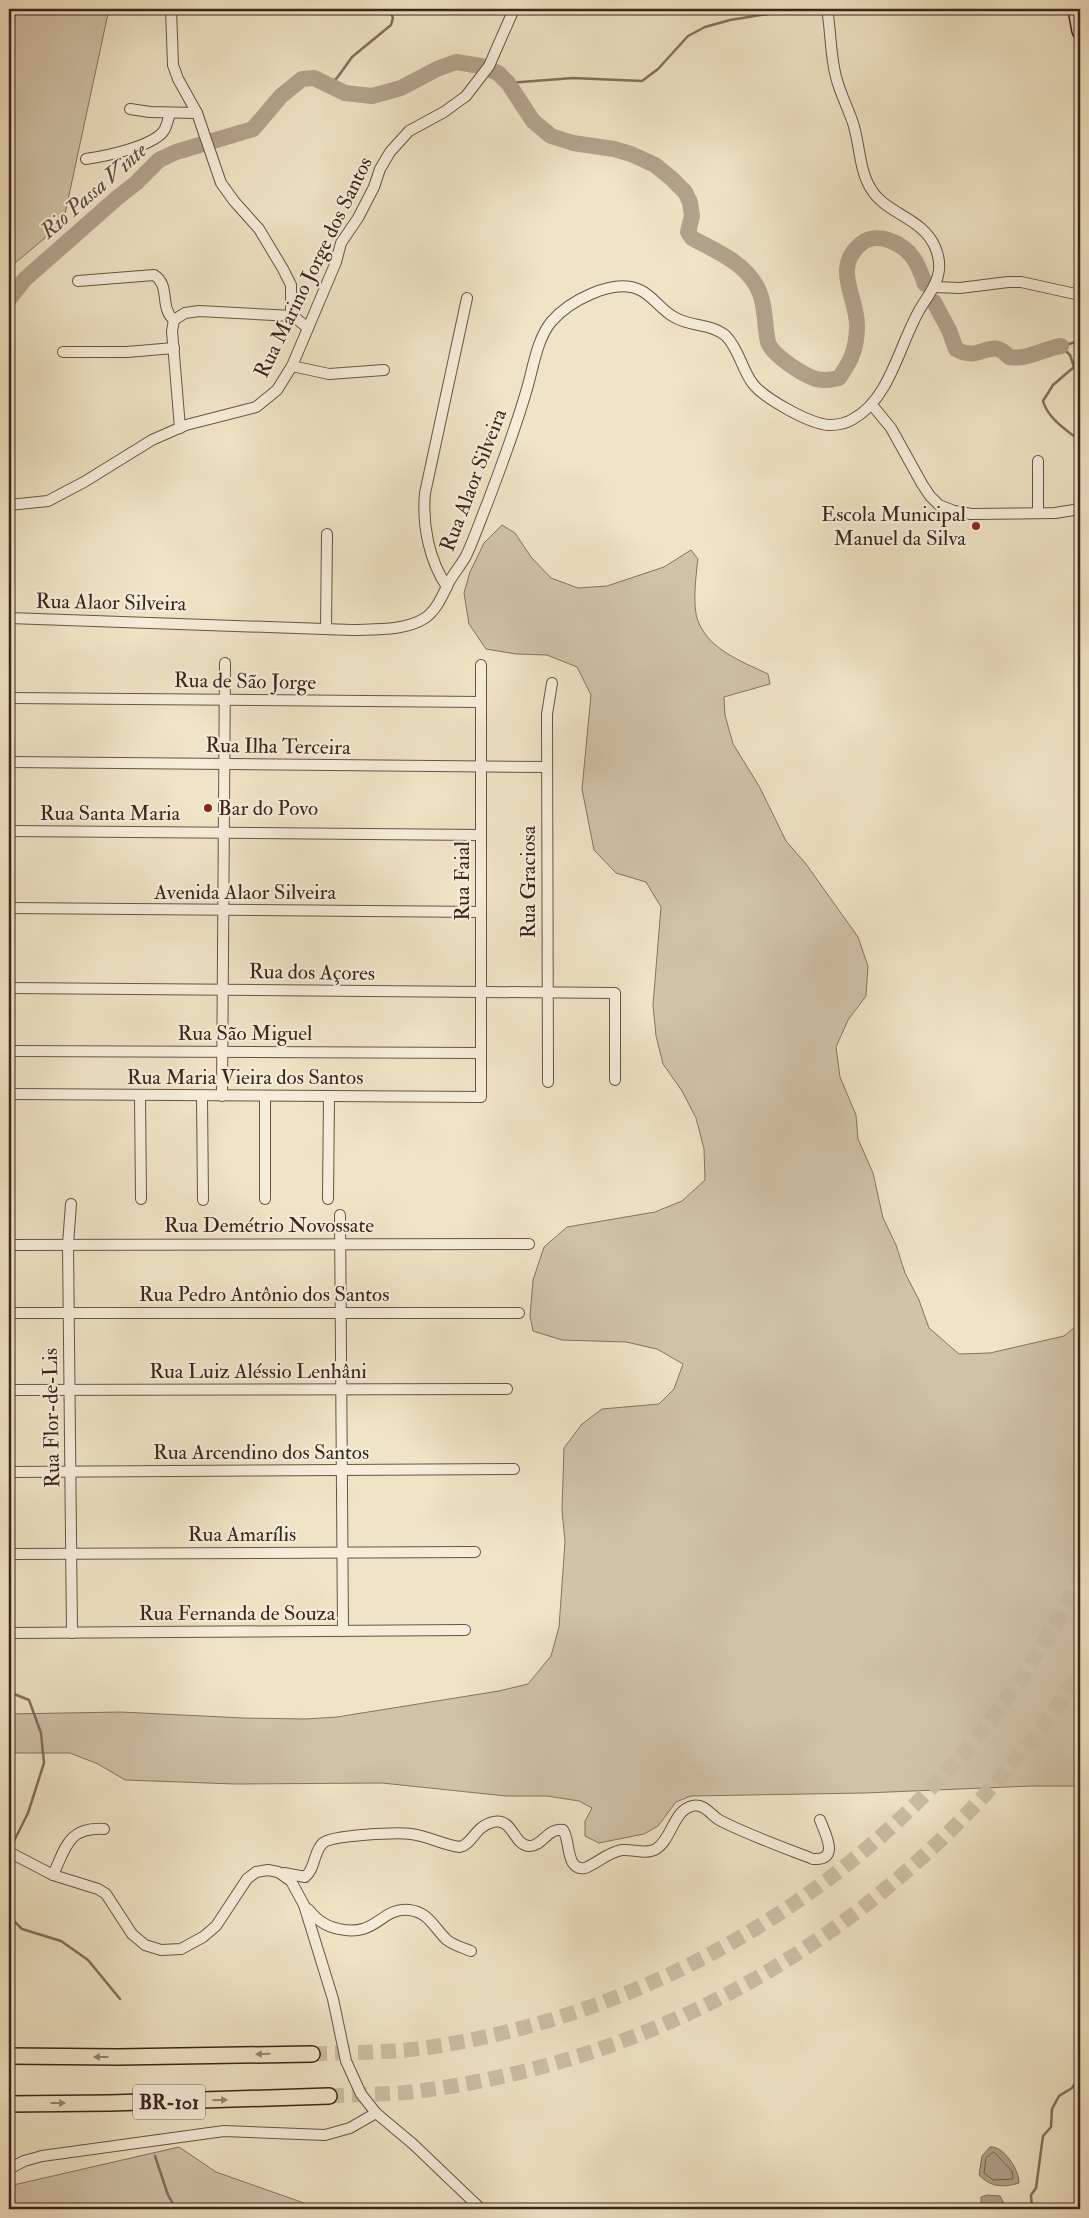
<svg xmlns="http://www.w3.org/2000/svg" width="1089" height="2218" viewBox="0 0 1089 2218" font-family="'IM FELL Double Pica',serif">
	<style>
		.green { fill: #d0c3a8; stroke: #867462 }
		.water { fill: #b2a38c; stroke: #82705f }
		.lines { fill: none; stroke-linecap: round; stroke-linejoin: round }
		.shore { stroke: #766454; stroke-width: 1 }
		.stream { stroke: #82705f; stroke-width: 2.5 }
		.river { stroke: #b2a38c; stroke-width: 16 }
		.highway-tunnel { stroke: #cbbea3; stroke-width: 15; stroke-dasharray: 15 8; stroke-linecap: butt }
		.minor-casing { stroke: #685446; stroke-width: 12 }
		.highway-casing { stroke: #3b241c; stroke-width: 18 }
		.minor { stroke: #f5edd9; stroke-width: 10 }
		.highway { stroke: #efe4c5; stroke-width: 15 }
		.oneway { fill: #958470 }
		.poi-dot { fill: #8f2418; stroke: #f5edd9; stroke-width: 2 }
		.labels { text-anchor: middle; stroke-width: 4.5; stroke-linejoin: round; paint-order: stroke }
		.shield { fill: #f5edd9; stroke: #736055; stroke-width: 1 }
		.shield-label { font-size: 20px; font-weight: bold; fill: #3b241c }
		.street-label { font-size: 21px; fill: #3b241c; stroke: #f5edd9 }
		.poi-label { font-size: 21px; fill: #3b241c; stroke: #f5edd9; text-anchor: end }
		.water-label { font-size: 22px; font-style: italic; fill: #5f4a3e; stroke: #f5edd9 }
	</style>
	<rect width="100%" height="100%" fill="#efe4c5"/>
	<filter id="stains"><feTurbulence type="fractalNoise" baseFrequency=".004" numOctaves="4"/><feColorMatrix values="0 0 0 0 .2 0 0 0 0 .09 0 0 0 0 .02 0 0 0 .5 -.17"/></filter>
	<radialGradient id="worn" r=".72"><stop offset=".6" stop-color="#630" stop-opacity="0"/><stop offset="1" stop-color="#630" stop-opacity=".3"/></radialGradient>
	<g class="green">
		<polygon points="9,9 109,9 63,223 9,268"/>
		<path d="M502 525 515 533 531 557 551 578 578 588 607 586 664 567 691 550 698 559C696 575 692 606 698 621 709 650 743 662 768 674L770 684 724 697 725 715 733 744 759 786 786 841 806 864 858 937 868 966 866 996 848 1020 836 1047 840 1077 856 1115 858 1139 873 1173 883 1218 896 1245 905 1273 919 1300 929 1328 959 1354 990 1353 1064 1336 1080 1323V1786H1031L865 1793 691 1796 676 1802 658 1826 644 1834 599 1843 585 1836V1821L592 1808 579 1801 547 1796H506L382 1783 235 1784 125 1780 98 1764 70 1753H9V1714L121 1712 243 1718 306 1719 337 1717 499 1691 528 1684 551 1656 559 1627 565 1542 562 1510 564 1448 582 1424 602 1409 659 1404 674 1389 683 1364 657 1349 626 1342 562 1340 533 1331 530 1316 533 1280 544 1247 567 1227 655 1212 682 1201 705 1180 704 1149 696 1118 682 1091 663 1064 656 1036 653 1005 661 907 646 882 616 873 594 850 582 789 591 695 577 667 547 655 516 654 486 649 469 624 464 593 470 572 484 543Z"/>
		<polygon points="179,2147 216,2172 321,2209 9,2209 9,2186"/>
	</g>
	<g class="water">
		<path d="M990 2147C1003 2145 1020 2171 1019 2183 1004 2188 990 2187 979 2175L982 2156Z"/>
		<polygon points="987,2195 1000,2196 1007,2209 981,2209 981,2197"/>
	</g>
	<g class="lines">
		<polygon class="shore" points="994,2152 1012,2171 1013,2179 993,2180 984,2173 986,2158"/>
		<g class="stream">
			<polyline points="324,83 330,83 337,78 352,57 391,25 393,18 389,9"/>
			<polyline points="508,83 573,78 642,81 658,69 688,36 705,27 730,20 799,9"/>
			<path d="M1061 346 1070 355 1074 367 1053 385 1043 401C1048 419 1067 430 1080 441"/>
			<polyline points="1061,346 1080,341"/>
			<polyline points="9,1692 29,1700 41,1733 44,1763 28,1813 12,1845"/>
			<polyline points="9,1916 22,1929 61,1941 88,1960 120,1999"/>
			<polyline points="155,2156 168,2195 176,2209"/>
			<polyline points="1032,2209 1031,2195 1036,2188 1043,2136 1051,2127 1052,2109 1059,2096 1072,2088 1080,2077"/>
		</g>
		<g class="river">
			<path d="M9 299 25 279 117 198 136 183 159 160 176 152 253 129 281 96 302 79 314 78 345 93 372 96 401 88 437 69 456 62 481 66 498 73 508 83 533 121 551 136 573 143 614 149 631 154 655 165 671 178 685 192 690 202 692 216 688 232 692 238C715 251 742 261 756 285 766 302 764 324 768 342 772 355 803 375 816 379 824 381 831 380 839 378 851 361 856 350 857 329 859 298 830 268 862 243 870 237 881 237 891 241 912 249 918 264 925 284"/>
			<path d="M934 302 949 330 956 349C981 364 990 335 1009 357 1028 360 1042 349 1061 346"/>
		</g>
		<g class="highway-tunnel">
			<path d="M312 2054C352 2052 392 2053 431 2047 707 2005 957 1828 1080 1577"/>
			<path d="M329 2096C359 2094 390 2095 419 2091 694 2056 928 1901 1080 1673"/>
		</g>
		<defs>
			<g id="minor">
				<polyline points="171,9 173,65 178,79 197,113 221,183 234,201 259,229 283,269 291,285 291,311 293,316 308,328"/>
				<polyline points="130,109 150,112 197,113"/>
				<path d="M86 159C106 156 150 147 163 132 167 127 168 119 170 113"/>
				<path d="M78 281 154 275C171 285 159 308 174 320"/>
				<polyline points="934,287 960,288 1008,282 1021,282 1080,295"/>
				<polyline points="63,352 127,352 174,348"/>
				<polyline points="292,366 329,374 384,370"/>
				<polyline points="872,405 891,428 922,484 930,496 939,505 954,511 971,514 1055,513 1080,509"/>
				<polyline points="180,428 172,331 174,320 185,313 199,311 293,316"/>
				<polyline points="9,505 48,501 84,482 152,440 186,425 256,407 277,390 292,366 336,262 341,243 358,218 374,187 380,169 390,152 409,131 444,112 466,96 489,66 514,9"/>
				<polyline points="1038,513 1038,461"/>
				<path d="M447 587C429 560 422 525 425 493L467 298"/>
				<path d="M9 618 352 630C375 629 405 631 425 618 437 610 443 594 449 582 454 573 461 565 466 556 474 539 480 521 487 504 501 467 515 430 526 392 533 370 536 341 551 322 568 302 613 277 640 290 653 296 661 310 674 317 690 327 711 323 726 336 739 349 742 370 753 384 765 399 810 424 829 425 837 425 847 423 853 419 892 398 900 339 923 304 936 285 945 270 935 247 923 218 886 214 871 189 859 170 860 145 853 123 848 108 840 93 836 77 830 54 831 31 827 9"/>
				<polyline points="326,628 327,534"/>
				<polyline points="9,698 481,702"/>
				<polyline points="9,762 547,767"/>
				<polyline points="9,831 481,835"/>
				<polyline points="9,908 481,912"/>
				<polyline points="9,988 615,993 615,1080"/>
				<polyline points="9,1051 481,1053"/>
				<polyline points="548,1082 547,714 552,683"/>
				<polyline points="9,1094 481,1097 481,665"/>
				<polyline points="140,1095 141,1199"/>
				<polyline points="202,1096 203,1200"/>
				<polyline points="222,1096 225,663"/>
				<polyline points="265,1096 265,1199"/>
				<polyline points="328,1199 329,1096"/>
				<polyline points="71,1204 68,1244 72,1633"/>
				<polyline points="340,1215 343,1631"/>
				<polyline points="9,1245 529,1244"/>
				<polyline points="9,1313 519,1313"/>
				<polyline points="9,1390 507,1389"/>
				<polyline points="9,1472 514,1469"/>
				<polyline points="9,1554 475,1552"/>
				<polyline points="9,1633 465,1630"/>
				<polyline points="9,1852 53,1875 98,1889 106,1894 132,1934 145,1945 161,1950 181,1949 203,1937 216,1926 247,1879 256,1872 268,1870 278,1872 291,1881 304,1905 333,1999 346,2061 361,2094 376,2113 413,2144 481,2209"/>
				<path d="M284 1873 305 1877C316 1868 313 1852 323 1843 332 1835 398 1832 411 1834 428 1836 443 1845 460 1847 473 1844 474 1827 493 1822 513 1817 513 1845 529 1846 542 1847 548 1827 563 1830 571 1841 565 1871 585 1868 598 1863 608 1852 622 1850 633 1849 646 1855 656 1849 672 1839 673 1811 692 1806 705 1803 711 1816 721 1821 751 1836 782 1847 813 1859 840 1861 826 1835 820 1820"/>
				<path d="M53 1875C66 1847 68 1827 104 1829"/>
				<path d="M308 1909C317 1920 325 1926 339 1929 376 1938 381 1907 409 1910 429 1912 434 1928 447 1940 453 1945 463 1948 471 1951"/>
				<polyline points="9,2169 24,2161 42,2156 224,2131 325,2135 350,2128 376,2113"/>
			</g>
			<g id="highway">
				<polyline points="1076,9 1080,31"/>
				<polyline points="9,2056 118,2057 312,2054"/>
				<polyline points="9,2104 110,2103 329,2096"/>
			</g>
		</defs>
		<use href="#minor" class="minor-casing"/>
		<use href="#highway" class="highway-casing"/>
		<use href="#minor" class="minor"/>
		<use href="#highway" class="highway"/>
	</g>
	<defs><path id="oneway-solid" d="M-6-.8H1V-3.2L6.5 0L1 3.2V.8H-6Z" transform="scale(1.25)"/></defs>
	<g class="oneway">
		<use href="#oneway-solid" transform="translate(263 2054) rotate(179)"/>
		<use href="#oneway-solid" transform="translate(101 2057) rotate(-180)"/>
		<use href="#oneway-solid" transform="translate(220 2100) rotate(-2)"/>
		<use href="#oneway-solid" transform="translate(58 2103)"/>
	</g>
	<g class="poi-dot">
		<circle cx="976" cy="526" r="5"/>
		<circle cx="208" cy="808" r="5"/>
	</g>
	<g class="labels">
		<rect class="shield" x="133" y="2084.5" width="72" height="35" rx="4"/>
		<g class="shield-label">
			<text x="169" y="2109">BR-101</text>
		</g>
		<g class="street-label">
			<text transform="translate(313 267) rotate(-64)" y="7">Rua Marino Jorge dos Santos</text>
			<text transform="translate(473 480) rotate(-69)" y="7">Rua Alaor Silveira</text>
			<text transform="translate(111 602) rotate(1)" y="7">Rua Alaor Silveira</text>
			<text transform="translate(245 681) rotate(1)" y="7">Rua de São Jorge</text>
			<text transform="translate(278 746) rotate(1)" y="7">Rua Ilha Terceira</text>
			<text x="110" y="820">Rua Santa Maria</text>
			<text transform="translate(462 881) rotate(-90)" y="7">Rua Faial</text>
			<text transform="translate(528 882) rotate(-90)" y="7">Rua Graciosa</text>
			<text x="245" y="899">Avenida Alaor Silveira</text>
			<text transform="translate(312 972) rotate(1)" y="7">Rua dos Açores</text>
			<text x="245" y="1040">Rua São Miguel</text>
			<text x="245" y="1084">Rua Maria Vieira dos Santos</text>
			<text x="269" y="1232">Rua Demétrio Novossate</text>
			<text x="264" y="1301">Rua Pedro Antônio dos Santos</text>
			<text x="258" y="1378">Rua Luiz Aléssio Lenhâni</text>
			<text transform="translate(51 1418) rotate(-91)" y="7">Rua Flor-de-Lis</text>
			<text x="261" y="1459">Rua Arcendino dos Santos</text>
			<text x="242" y="1541">Rua Amarílis</text>
			<text x="237" y="1620">Rua Fernanda de Souza</text>
		</g>
		<g class="poi-label">
			<text x="966" y="521">Escola Municipal<tspan x="966" dy="24">Manuel da Silva</tspan></text>
			<text x="218" y="815" text-anchor="start">Bar do Povo</text>
		</g>
		<g class="water-label">
			<text transform="translate(93 190) rotate(-41)" y="8">Rio Passa Vinte</text>
		</g>
	</g>
	<rect width="1089" height="2218" fill="none" stroke="#efe4c5" stroke-width="30"/>
	<rect x="10" y="10" width="1069" height="2198" fill="none" stroke="#3b241c" stroke-width="2.5"/>
	<rect x="15" y="15" width="1059" height="2188" fill="none" stroke="#3b241c"/>
	<rect width="100%" height="100%" filter="url(#stains)"/>
	<rect width="100%" height="100%" fill="url(#worn)"/>
</svg>
